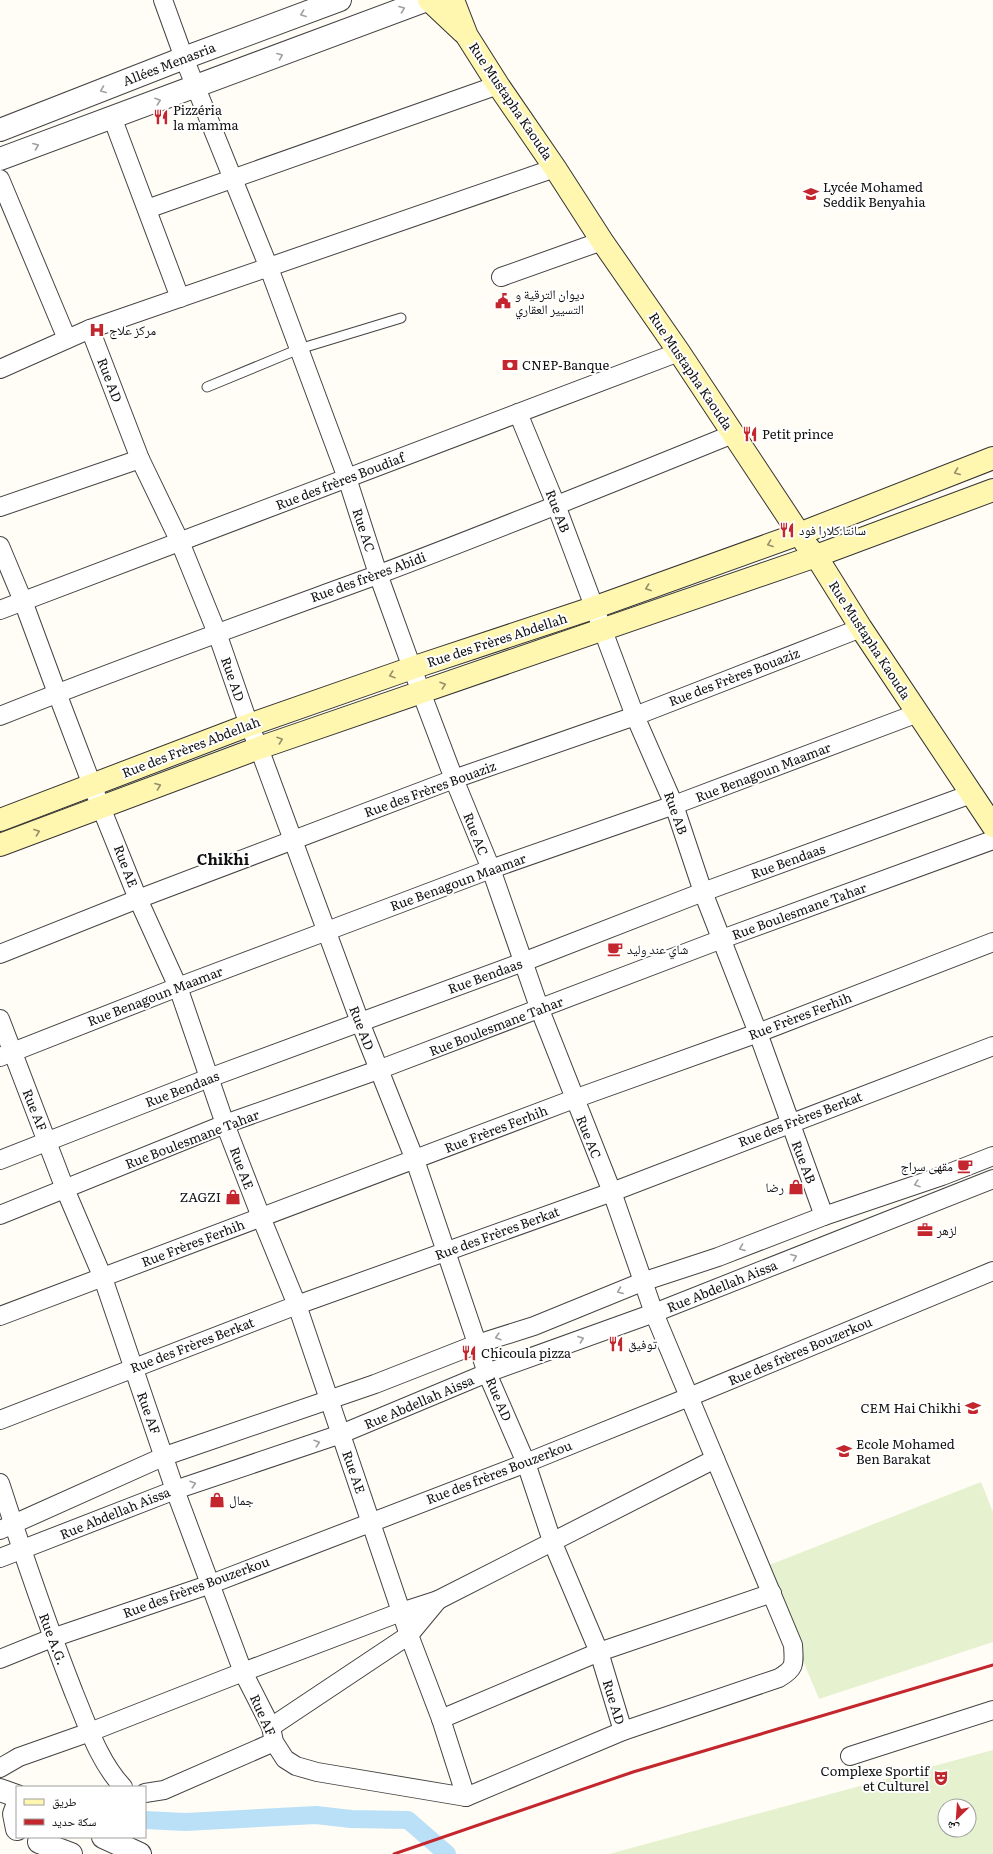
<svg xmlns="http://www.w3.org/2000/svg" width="993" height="1854" viewBox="0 0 993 1854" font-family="Literata,'Noto Naskh Arabic',serif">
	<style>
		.pitch { fill: #e6f2cf; fill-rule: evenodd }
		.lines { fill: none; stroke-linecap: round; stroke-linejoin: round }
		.canal { stroke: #b9e0f7; stroke-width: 18 }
		.service-casing { stroke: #444; stroke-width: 11 }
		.minor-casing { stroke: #444; stroke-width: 20 }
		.tertiary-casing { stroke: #444; stroke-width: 24 }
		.secondary-casing { stroke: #333; stroke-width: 24 }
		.service { stroke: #fff; stroke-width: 9 }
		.minor { stroke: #fff; stroke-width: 18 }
		.tertiary { stroke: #fff; stroke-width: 22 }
		.secondary { stroke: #fff6b0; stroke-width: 22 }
		.rail { stroke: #c4262e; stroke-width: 3 }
		.oneway { stroke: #a0a0a0 }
		.oneway2 { stroke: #948f68 }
		.labels { text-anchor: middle; stroke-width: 4; stroke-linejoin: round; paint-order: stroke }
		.street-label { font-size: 13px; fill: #111; stroke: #fff }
		.poi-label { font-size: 13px; fill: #111; stroke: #fff; text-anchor: start }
		.quarter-label { font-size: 15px; font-weight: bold; fill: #111; stroke: #fff }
	</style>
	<rect width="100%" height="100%" fill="#fffdf5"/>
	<g class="pitch">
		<polygon points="981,1482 993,1512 993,1642 819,1699 764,1567"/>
		<path d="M993 1750V1854H609ZM945 1806H969V1830H945Z"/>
	</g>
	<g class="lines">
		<polyline class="canal" points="145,1820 185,1822 316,1815 351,1819 408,1820 447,1854"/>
		<defs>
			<polyline id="service" points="207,387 299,349 401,318"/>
			<g id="minor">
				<polyline points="112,117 180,298"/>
				<polyline points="0,179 67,339"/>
				<polyline points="147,209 498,85"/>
				<polyline points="501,277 602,241"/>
				<polyline points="90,329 140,459 180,542 217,633 249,725 259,748 360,1022 415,1160 487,1373 526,1463 552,1541 599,1652 623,1731"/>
				<polyline points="0,369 90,329 555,168"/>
				<polyline points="518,413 556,505 635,716 674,805 703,892 758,1033 824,1216"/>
				<polyline points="0,507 140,459"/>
				<polyline points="0,546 23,601 57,693 92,785 138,899 178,987 225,1124 261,1217 297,1305 409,1635 441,1719 466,1797"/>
				<polyline points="0,610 679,352"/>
				<path d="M0 716C125 666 251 621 377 575 497 530 615 482 733 434"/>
				<polyline points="0,954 138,899 454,779 635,716 861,628"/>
				<path d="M0 1019 65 1189 103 1278 175 1490 243 1672 271 1727 274 1742 285 1759 296 1766 317 1772 466 1797 623 1731 779 1678C796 1668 794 1664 793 1645L654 1313 612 1192 540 1010 491 869 454 779 412 668 378 574 347 478 269 268 184 58 163 0"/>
				<polyline points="0,1057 178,987 327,931 491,869 674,805 918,713"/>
				<polyline points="0,1160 209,1078 523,962 703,892 971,794"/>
				<polyline points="0,1215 225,1124 378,1070 722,939 993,840"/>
				<polyline points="0,1316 574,1099 758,1033 993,942"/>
				<polyline points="0,1420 297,1305 612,1192 993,1046"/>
				<path d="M0 1483C23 1554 47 1624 74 1693 87 1724 99 1762 123 1787"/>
				<polyline points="0,1530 165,1456 375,1384 477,1344 534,1326 642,1282 718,1257 824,1216 942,1176 993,1156"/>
				<polyline points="0,1558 175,1490 341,1434 487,1373 654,1313 993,1179"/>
				<polyline points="0,1659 52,1638 211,1584 526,1463 689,1397 993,1271"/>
				<polyline points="441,1719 599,1652 772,1593"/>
				<polyline points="271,1727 409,1635 438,1600"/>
				<polyline points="850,1756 993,1710"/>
				<polyline points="0,1768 19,1757 90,1732 243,1672 401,1612 438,1600 715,1459"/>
				<polyline points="145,1793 164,1790 274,1742"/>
			</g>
			<g id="tertiary">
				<polyline points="0,130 184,58 340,0"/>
				<polyline points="0,159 427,0"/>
				<polyline points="0,1790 17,1796"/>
				<polyline points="17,1806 14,1814 17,1829"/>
				<polyline points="103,1837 140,1854"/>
				<polyline points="39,1842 71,1854"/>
			</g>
			<g id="secondary">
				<polyline points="429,0 463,32"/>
				<polyline points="453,0 467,36 498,85 555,168 602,241 679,352 808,547 816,556 861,628 993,826"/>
				<polyline points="0,820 249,725 412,668 593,608 799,534 993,458"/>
				<polyline points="0,845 259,748 816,556 993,490"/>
			</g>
		</defs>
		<use href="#service" class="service-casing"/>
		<use href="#minor" class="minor-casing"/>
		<use href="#tertiary" class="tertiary-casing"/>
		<use href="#secondary" class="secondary-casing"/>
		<use href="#service" class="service"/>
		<use href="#minor" class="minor"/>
		<use href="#tertiary" class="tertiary"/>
		<use href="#secondary" class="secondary"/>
		<polyline class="rail" points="394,1854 633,1772 993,1665"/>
	</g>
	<defs><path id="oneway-chevron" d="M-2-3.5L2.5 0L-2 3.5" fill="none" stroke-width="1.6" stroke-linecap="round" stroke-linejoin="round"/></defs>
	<g class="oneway">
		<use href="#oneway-chevron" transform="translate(402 9) rotate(-21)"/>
		<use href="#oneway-chevron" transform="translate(303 14) rotate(160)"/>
		<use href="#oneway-chevron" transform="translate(280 56) rotate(-21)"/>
		<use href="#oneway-chevron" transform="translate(103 90) rotate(158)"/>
		<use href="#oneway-chevron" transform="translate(158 101) rotate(-19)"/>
		<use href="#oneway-chevron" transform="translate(36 146) rotate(-21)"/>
		<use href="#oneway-chevron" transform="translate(917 1184) rotate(161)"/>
		<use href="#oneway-chevron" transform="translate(742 1248) rotate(159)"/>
		<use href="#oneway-chevron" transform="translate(794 1257) rotate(-22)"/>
		<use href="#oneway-chevron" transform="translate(620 1291) rotate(158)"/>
		<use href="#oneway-chevron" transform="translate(498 1337) rotate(163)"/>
		<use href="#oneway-chevron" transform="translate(581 1339) rotate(-20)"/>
		<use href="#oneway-chevron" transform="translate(317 1443) rotate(-18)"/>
		<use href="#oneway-chevron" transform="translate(193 1484) rotate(-18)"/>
	</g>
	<g class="oneway2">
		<use href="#oneway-chevron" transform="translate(957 472) rotate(159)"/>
		<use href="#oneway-chevron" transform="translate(770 544) rotate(160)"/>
		<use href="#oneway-chevron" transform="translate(648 588) rotate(160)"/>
		<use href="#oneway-chevron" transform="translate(392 675) rotate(161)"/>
		<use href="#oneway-chevron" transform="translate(443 685) rotate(-19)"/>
		<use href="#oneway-chevron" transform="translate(280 740) rotate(-19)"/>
		<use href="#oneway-chevron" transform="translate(158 786) rotate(-21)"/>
		<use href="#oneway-chevron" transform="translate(37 832) rotate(-20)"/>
	</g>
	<defs>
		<symbol id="restaurant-bare" viewBox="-9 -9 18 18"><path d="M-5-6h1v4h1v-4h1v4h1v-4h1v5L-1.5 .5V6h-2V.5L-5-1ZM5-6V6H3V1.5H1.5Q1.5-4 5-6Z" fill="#c4262e" stroke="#fff" stroke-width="2.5" paint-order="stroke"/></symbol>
		<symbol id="school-bare" viewBox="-9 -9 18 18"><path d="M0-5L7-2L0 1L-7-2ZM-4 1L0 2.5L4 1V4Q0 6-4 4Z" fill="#c4262e" stroke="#fff" stroke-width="2.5" paint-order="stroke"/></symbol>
		<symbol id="civic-bare" viewBox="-9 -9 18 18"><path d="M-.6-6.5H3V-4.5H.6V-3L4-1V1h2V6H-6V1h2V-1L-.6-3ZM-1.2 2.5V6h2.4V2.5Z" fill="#c4262e" stroke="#fff" stroke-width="2.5" paint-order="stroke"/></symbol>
		<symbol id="hospital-bare" viewBox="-9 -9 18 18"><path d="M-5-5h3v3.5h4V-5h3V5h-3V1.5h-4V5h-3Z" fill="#c4262e" stroke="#fff" stroke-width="2.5" paint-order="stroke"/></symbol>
		<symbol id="bank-bare" viewBox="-9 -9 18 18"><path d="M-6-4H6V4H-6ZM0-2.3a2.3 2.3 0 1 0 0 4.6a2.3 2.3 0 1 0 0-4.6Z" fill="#c4262e" stroke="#fff" stroke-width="2.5" paint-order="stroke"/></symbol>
		<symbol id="cafe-bare" viewBox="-9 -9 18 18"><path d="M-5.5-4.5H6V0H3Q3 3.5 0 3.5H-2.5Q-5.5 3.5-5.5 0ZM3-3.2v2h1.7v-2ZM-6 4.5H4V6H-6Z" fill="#c4262e" stroke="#fff" stroke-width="2.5" paint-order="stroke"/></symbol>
		<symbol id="shop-bare" viewBox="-9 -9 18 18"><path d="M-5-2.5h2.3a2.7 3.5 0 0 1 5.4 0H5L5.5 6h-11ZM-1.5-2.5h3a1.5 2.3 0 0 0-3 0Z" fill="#c4262e" stroke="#fff" stroke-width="2.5" paint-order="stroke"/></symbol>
		<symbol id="office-bare" viewBox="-9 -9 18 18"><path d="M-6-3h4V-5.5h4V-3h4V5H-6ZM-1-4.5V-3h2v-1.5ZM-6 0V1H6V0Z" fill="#c4262e" stroke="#fff" stroke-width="2.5" paint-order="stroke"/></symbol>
		<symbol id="theatre-bare" viewBox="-9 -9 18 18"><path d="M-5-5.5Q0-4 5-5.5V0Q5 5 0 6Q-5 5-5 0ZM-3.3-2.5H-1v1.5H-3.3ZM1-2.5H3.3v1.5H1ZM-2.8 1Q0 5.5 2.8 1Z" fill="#c4262e" stroke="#fff" stroke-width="2.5" paint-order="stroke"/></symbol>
	</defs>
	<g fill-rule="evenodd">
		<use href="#restaurant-bare" x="150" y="106" width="22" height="22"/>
		<use href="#school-bare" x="800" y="183" width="22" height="22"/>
		<use href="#civic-bare" x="492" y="290" width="22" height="22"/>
		<use href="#hospital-bare" x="86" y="319" width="22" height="22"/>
		<use href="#bank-bare" x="499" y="354" width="22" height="22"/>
		<use href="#restaurant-bare" x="739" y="423" width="22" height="22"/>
		<use href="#restaurant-bare" x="776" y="519" width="22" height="22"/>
		<use href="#cafe-bare" x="604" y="938" width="22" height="22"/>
		<use href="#cafe-bare" x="954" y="1155" width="22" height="22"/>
		<use href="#shop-bare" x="785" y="1176" width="22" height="22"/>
		<use href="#shop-bare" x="222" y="1186" width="22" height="22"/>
		<use href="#office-bare" x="914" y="1219" width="22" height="22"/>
		<use href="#restaurant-bare" x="605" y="1333" width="22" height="22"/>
		<use href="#restaurant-bare" x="458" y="1342" width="22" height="22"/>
		<use href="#school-bare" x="962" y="1397" width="22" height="22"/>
		<use href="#school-bare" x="833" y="1440" width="22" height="22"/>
		<use href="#shop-bare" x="206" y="1489" width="22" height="22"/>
		<use href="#theatre-bare" x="930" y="1767" width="22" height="22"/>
	</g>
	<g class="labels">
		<g class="street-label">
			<text transform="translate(169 64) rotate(-21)" y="5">Allées Menasria</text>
			<text transform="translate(511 101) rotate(56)" y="5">Rue Mustapha Kaouda</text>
			<text transform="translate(691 371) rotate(56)" y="5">Rue Mustapha Kaouda</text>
			<text transform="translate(110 380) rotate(69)" y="5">Rue AD</text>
			<text transform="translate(340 481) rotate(-21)" y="5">Rue des frères Boudiaf</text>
			<text transform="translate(558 511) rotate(69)" y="5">Rue AB</text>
			<text transform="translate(364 530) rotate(72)" y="5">Rue AC</text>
			<text transform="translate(368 577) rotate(-20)" y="5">Rue des frères Abidi</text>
			<text transform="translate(497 640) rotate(-18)" y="5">Rue des Frères Abdellah</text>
			<text transform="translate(870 640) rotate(57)" y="5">Rue Mustapha Kaouda</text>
			<text transform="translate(734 677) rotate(-21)" y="5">Rue des Frères Bouaziz</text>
			<text transform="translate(233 679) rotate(71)" y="5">Rue AD</text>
			<text transform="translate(191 747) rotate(-21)" y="5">Rue des Frères Abdellah</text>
			<text transform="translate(763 772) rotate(-21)" y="5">Rue Benagoun Maamar</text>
			<text transform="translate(430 789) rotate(-20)" y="5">Rue des Frères Bouaziz</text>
			<text transform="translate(676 813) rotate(70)" y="5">Rue AB</text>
			<text transform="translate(476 834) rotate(68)" y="5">Rue AC</text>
			<text transform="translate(788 861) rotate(-20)" y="5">Rue Bendaas</text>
			<text transform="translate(126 866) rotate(69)" y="5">Rue AE</text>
			<text transform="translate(458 882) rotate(-20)" y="5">Rue Benagoun Maamar</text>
			<text transform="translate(799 911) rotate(-20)" y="5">Rue Boulesmane Tahar</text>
			<text transform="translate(485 976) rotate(-20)" y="5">Rue Bendaas</text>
			<text transform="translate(155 996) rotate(-21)" y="5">Rue Benagoun Maamar</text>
			<text transform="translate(800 1016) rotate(-21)" y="5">Rue Frères Ferhih</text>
			<text transform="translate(496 1026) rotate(-21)" y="5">Rue Boulesmane Tahar</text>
			<text transform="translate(362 1028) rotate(69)" y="5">Rue AD</text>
			<text transform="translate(182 1089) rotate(-21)" y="5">Rue Bendaas</text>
			<text transform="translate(35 1110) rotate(68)" y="5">Rue AF</text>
			<text transform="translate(800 1119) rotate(-21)" y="5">Rue des Frères Berkat</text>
			<text transform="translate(496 1129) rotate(-21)" y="5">Rue Frères Ferhih</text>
			<text transform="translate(589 1137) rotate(68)" y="5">Rue AC</text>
			<text transform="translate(192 1139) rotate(-21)" y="5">Rue Boulesmane Tahar</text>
			<text transform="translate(804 1162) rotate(69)" y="5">Rue AB</text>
			<text transform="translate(242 1168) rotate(69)" y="5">Rue AE</text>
			<text transform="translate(497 1233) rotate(-20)" y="5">Rue des Frères Berkat</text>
			<text transform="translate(193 1243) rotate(-21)" y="5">Rue Frères Ferhih</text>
			<text transform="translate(722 1286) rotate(-22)" y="5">Rue Abdellah Aissa</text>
			<text transform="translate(192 1345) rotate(-21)" y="5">Rue des Frères Berkat</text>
			<text transform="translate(800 1351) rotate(-23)" y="5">Rue des frères Bouzerkou</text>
			<text transform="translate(499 1399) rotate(67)" y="5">Rue AD</text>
			<text transform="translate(419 1402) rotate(-23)" y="5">Rue Abdellah Aissa</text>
			<text transform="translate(149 1413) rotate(70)" y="5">Rue AF</text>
			<text transform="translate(354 1472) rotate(71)" y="5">Rue AE</text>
			<text transform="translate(499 1472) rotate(-21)" y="5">Rue des frères Bouzerkou</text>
			<text transform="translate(115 1513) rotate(-22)" y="5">Rue Abdellah Aissa</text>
			<text transform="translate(196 1587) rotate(-20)" y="5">Rue des frères Bouzerkou</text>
			<text transform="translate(53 1639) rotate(69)" y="5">Rue A.G.</text>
			<text transform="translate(614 1702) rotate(73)" y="5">Rue AD</text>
			<text transform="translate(263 1715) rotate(66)" y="5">Rue AF</text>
		</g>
		<g class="poi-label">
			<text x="173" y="115">Pizzéria<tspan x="173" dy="15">la mamma</tspan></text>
			<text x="823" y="192">Lycée Mohamed<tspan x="823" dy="15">Seddik Benyahia</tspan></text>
			<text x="515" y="299">ديوان الترقية و<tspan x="515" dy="15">التسيير العقاري</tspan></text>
			<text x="109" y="335">مركز علاج</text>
			<text x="522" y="370">CNEP-Banque</text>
			<text x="762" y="439">Petit prince</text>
			<text x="799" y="535">سانتا كلارا فود</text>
			<text x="627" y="954">شاي عند وليد</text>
			<text x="953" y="1171" text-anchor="end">مقهى سراج</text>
			<text x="784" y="1192" text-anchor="end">رضا</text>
			<text x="221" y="1202" text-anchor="end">ZAGZI</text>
			<text x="937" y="1235">لزهر</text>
			<text x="628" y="1349">توفيق</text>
			<text x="481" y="1358">Chicoula pizza</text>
			<text x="961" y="1413" text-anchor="end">CEM Hai Chikhi</text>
			<text x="856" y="1449">Ecole Mohamed<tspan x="856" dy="15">Ben Barakat</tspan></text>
			<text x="229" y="1505">جمال</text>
			<text x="929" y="1776" text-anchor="end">Complexe Sportif<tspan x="929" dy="15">et Culturel</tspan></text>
		</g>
		<g class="quarter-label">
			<text x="223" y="865">Chikhi</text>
		</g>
	</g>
	<rect x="16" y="1786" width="130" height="52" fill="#ffffff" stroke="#a0a0a0"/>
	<rect x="24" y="1799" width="20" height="6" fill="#fff6b0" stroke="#a0a0a0"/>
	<text x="52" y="1806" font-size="12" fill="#111111">طريق</text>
	<rect x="24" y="1819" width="20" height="6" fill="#c4262e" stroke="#a0a0a0"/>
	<text x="52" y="1826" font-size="12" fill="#111111">سكة حديد</text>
	<g transform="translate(957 1818) rotate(205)"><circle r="19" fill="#ffffff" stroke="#a0a0a0"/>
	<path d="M0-3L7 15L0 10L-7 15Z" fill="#c4262e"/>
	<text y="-6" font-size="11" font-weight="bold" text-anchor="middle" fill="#111111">ش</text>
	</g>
</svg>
